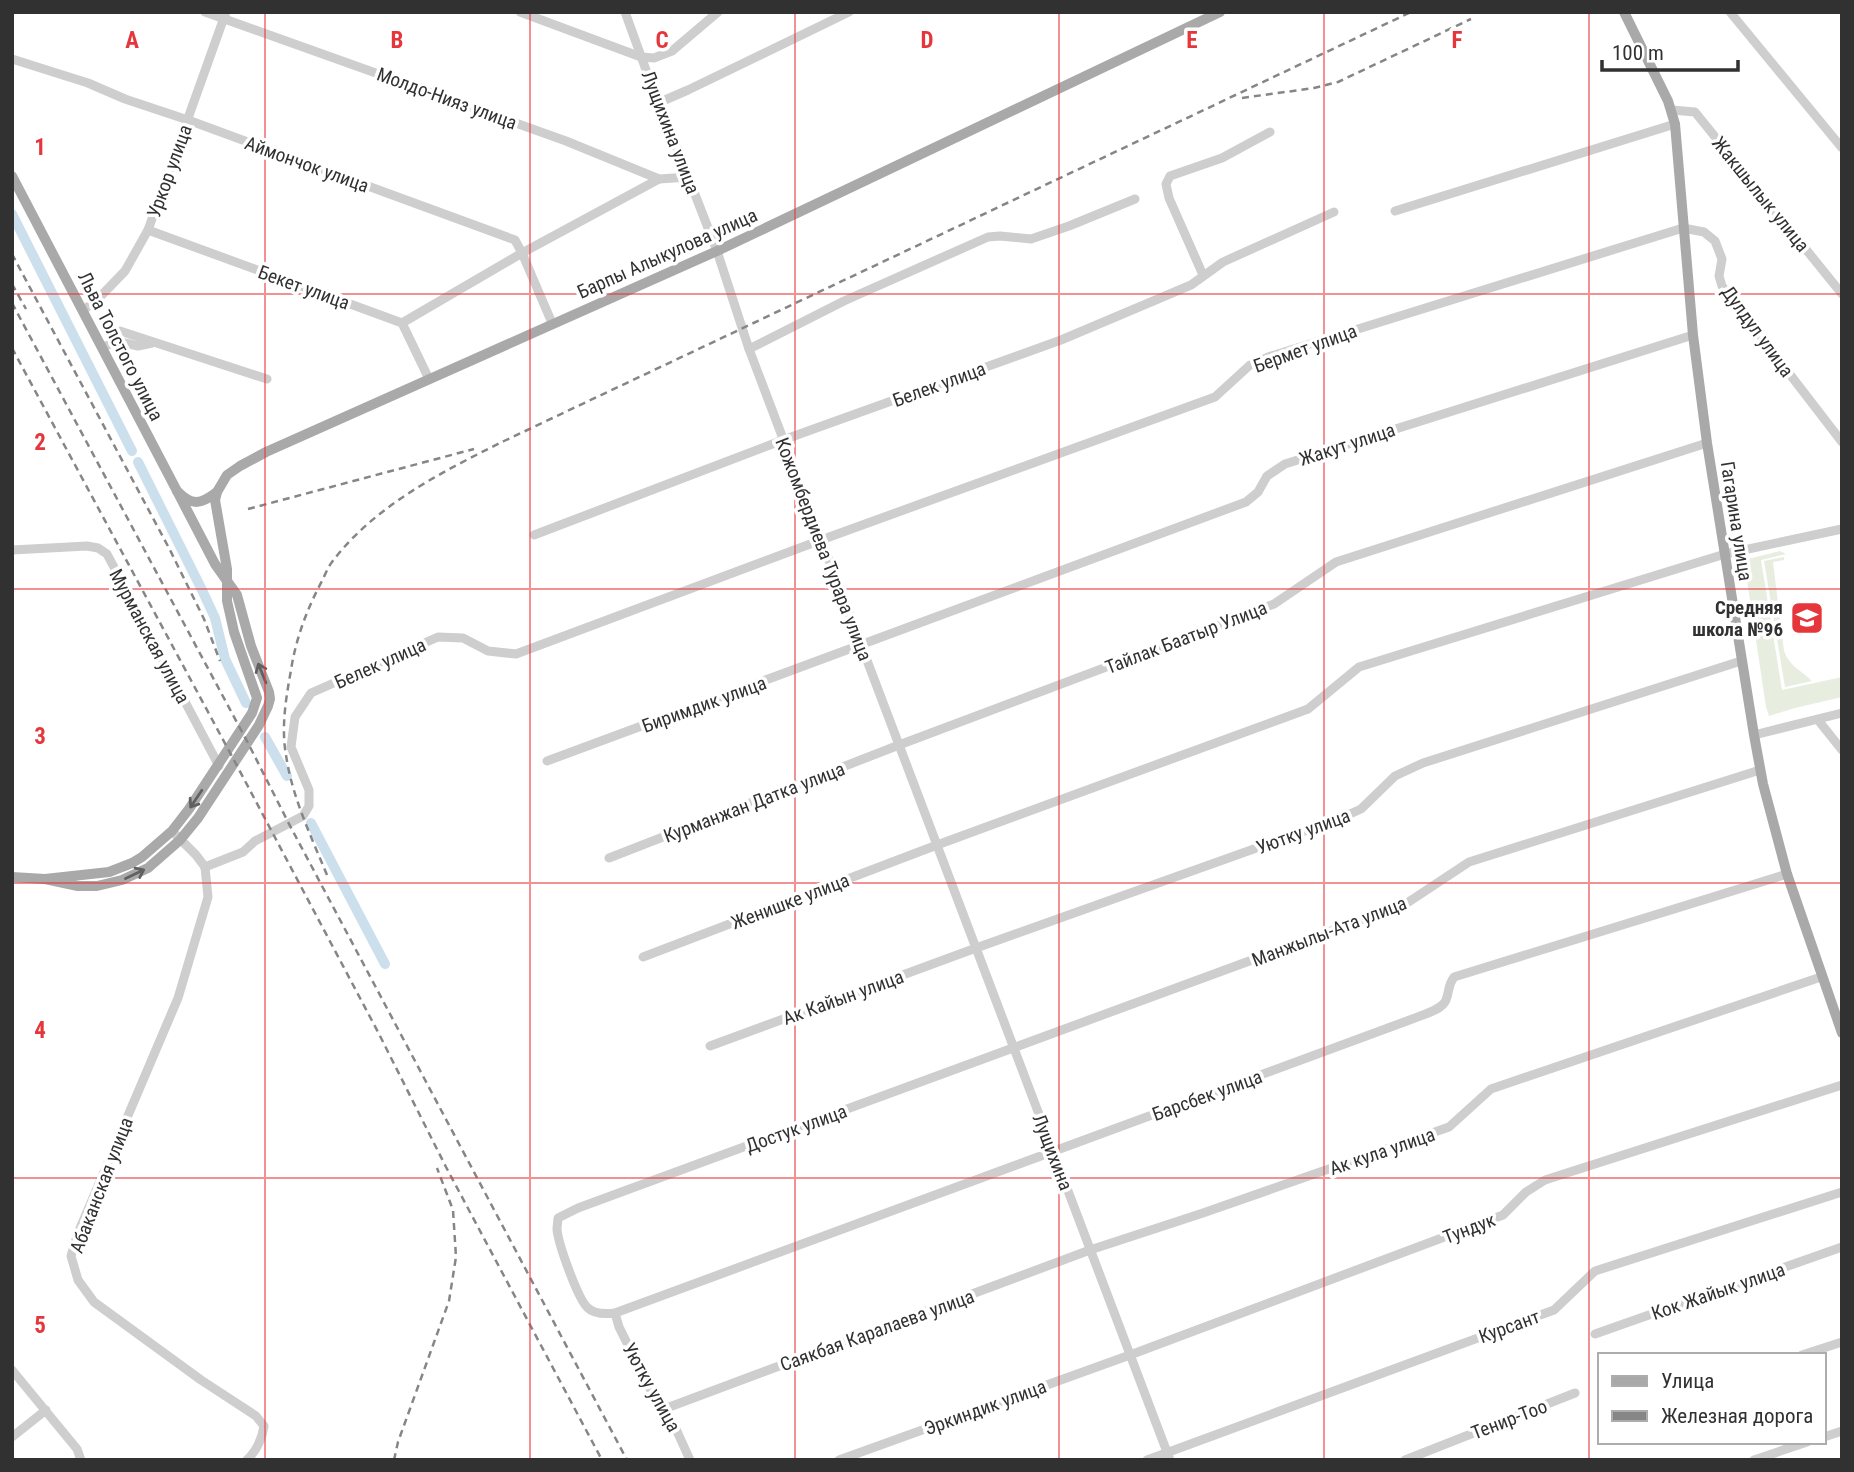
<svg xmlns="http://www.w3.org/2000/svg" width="1854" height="1472" viewBox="0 0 1854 1472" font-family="'Roboto Condensed',sans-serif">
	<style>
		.green { fill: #e7eee0 }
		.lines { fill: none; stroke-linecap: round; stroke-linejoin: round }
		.canal { stroke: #ccdfed; stroke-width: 10 }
		.minor { stroke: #cecece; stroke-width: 9 }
		.major { stroke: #a9a9a9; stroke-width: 10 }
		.rail { stroke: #868686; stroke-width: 2.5; stroke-dasharray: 7 5; stroke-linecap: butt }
		.oneway { stroke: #616161 }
		.grid { fill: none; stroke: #e5373b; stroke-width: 2; stroke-opacity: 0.55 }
		.labels { text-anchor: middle; stroke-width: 7; stroke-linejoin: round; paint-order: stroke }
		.street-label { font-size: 19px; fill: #313131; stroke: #fff }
		.poi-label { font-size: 19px; font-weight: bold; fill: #313131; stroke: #fff; text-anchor: end }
		.grid-label { font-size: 23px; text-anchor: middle; font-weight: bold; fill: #e5373b; stroke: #fff; stroke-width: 7; stroke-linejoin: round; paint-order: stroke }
	</style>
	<rect width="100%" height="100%" fill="#fff"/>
	<g class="green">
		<polygon points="1780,551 1786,554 1761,560 1782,690 1842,677 1842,697 1795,708 1769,716 1766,707 1744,560"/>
		<path d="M1784 557V560L1773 562 1784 651C1789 666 1802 671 1812 681L1785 687 1764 561Z"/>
	</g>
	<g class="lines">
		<g class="canal">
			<polyline points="12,214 132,451"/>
			<polyline points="138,462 202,590 215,618 225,659 246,703"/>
			<polyline points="265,737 287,776"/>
			<polyline points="311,823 385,964"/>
		</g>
		<g class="minor">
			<polyline points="205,12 566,141 659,179 689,177"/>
			<polyline points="520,12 641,57 654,58 672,51 718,12"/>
			<polyline points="625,12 658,103 675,143 717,251 749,349 1170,1460"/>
			<polyline points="1730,12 1842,148"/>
			<polyline points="12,59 88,83 125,99 188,120 515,240 522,253 552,323"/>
			<polyline points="658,103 688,90 849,12"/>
			<polyline points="1672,110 1695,112 1842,294"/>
			<polyline points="1395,211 1675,124"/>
			<polyline points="148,230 402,323 429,379"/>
			<polyline points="1203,275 1169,198 1166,184 1170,176 1222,158 1270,132"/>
			<polyline points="83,310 95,302 125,271 148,230 226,12"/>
			<polyline points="402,323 522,253 659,179"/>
			<polyline points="120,331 267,379"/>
			<polyline points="102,348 116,341 138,346 152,343"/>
			<polyline points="749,349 844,301 988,237 1000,236 1031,239 1069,226 1135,199"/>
			<polyline points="534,535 783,440 1061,340 1191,285 1223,262 1334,212"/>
			<polyline points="12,550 87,546 98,548 107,554 219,766"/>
			<polyline points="1818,720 1842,750"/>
			<polyline points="1754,735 1842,713"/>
			<polyline points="547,761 1246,502 1258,492 1267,476 1285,464 1693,335"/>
			<path d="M1760 770 1469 862 1407 903 578 1208 558 1218C558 1219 557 1228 557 1229 558 1243 578 1300 588 1308 594 1314 606 1314 615 1313L1415 1018C1424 1014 1442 1010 1446 1000 1450 990 1447 987 1454 977L1787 874"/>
			<polyline points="172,831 196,855 205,867"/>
			<polyline points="609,858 899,745 1274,604 1336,562 1707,443"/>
			<polyline points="205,867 243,852 255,841 303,816 309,806 309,790 291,747 295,717 311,693 438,637 463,638 488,651 516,654 821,540 1215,397 1250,365 1268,357 1683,228 1704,232 1715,241 1722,259 1719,276 1722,286 1842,442"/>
			<path d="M205 867 208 897 178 998 78 1233 71 1256 78 1280 94 1302 201 1380 256 1416 264 1426C262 1440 257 1450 247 1460"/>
			<polyline points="643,957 937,845 1308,709 1359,667 1725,554 1842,529"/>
			<polyline points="710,1046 976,948 1341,818 1361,809 1395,776 1423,763 1741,661"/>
			<polyline points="615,1313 619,1327 655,1399 671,1418 690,1460"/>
			<polyline points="1595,1334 1842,1247"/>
			<polyline points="1802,1355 1842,1342"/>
			<polyline points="12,1370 77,1449 81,1460"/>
			<polyline points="664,1409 1090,1250 1203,1213 1449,1127 1491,1089 1821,977"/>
			<polyline points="12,1437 46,1410"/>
			<polyline points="1824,1437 1842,1431"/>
			<polyline points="839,1460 1130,1355 1503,1215 1526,1192 1545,1180 1842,1085"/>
			<polyline points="1147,1460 1554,1310 1595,1271 1842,1192"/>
			<polyline points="1405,1460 1575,1393"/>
			<polyline points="1754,1460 1807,1442"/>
		</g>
		<g class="major">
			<polyline points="1624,12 1668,101 1675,124 1693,335 1707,443 1754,735 1763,784 1787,874 1842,1033"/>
			<path d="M12 176 177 491C192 506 200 505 217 492"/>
			<polyline points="12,877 45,879 78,886 97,886 122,880 148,868 180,840 198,818 259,725 268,706 270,699 269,692 251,646 237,595 215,564 177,491"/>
			<polyline points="45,879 109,872 132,863 142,857 172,831 189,809 252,713 257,698 234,632 230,614 227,601 227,569 215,500 217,492 227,475 240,466 266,452 717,251 1220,12"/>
		</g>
		<g class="rail">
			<polyline points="1242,98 1314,88 1338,82 1471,19"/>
			<polyline points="12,254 170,550 204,619 220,661"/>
			<polyline points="12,284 26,309"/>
			<polyline points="12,303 248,743 288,822 627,1460"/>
			<polyline points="12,348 235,762 378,1032 446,1167 602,1460"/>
			<polyline points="248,509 474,449"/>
			<path d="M327 875C311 836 292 797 286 755 281 727 286 698 291 670 296 638 307 609 322 581 325 575 328 567 332 562 375 505 442 472 504 441L1411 12"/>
			<polyline points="394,1460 398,1442 449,1301 456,1257 453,1210 437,1168"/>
		</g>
	</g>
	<defs><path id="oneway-shaft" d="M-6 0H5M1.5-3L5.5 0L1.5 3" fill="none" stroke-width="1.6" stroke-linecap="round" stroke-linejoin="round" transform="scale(1.75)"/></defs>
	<g class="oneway">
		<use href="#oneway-shaft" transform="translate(262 673) rotate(-112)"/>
		<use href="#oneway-shaft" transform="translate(196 799) rotate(124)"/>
		<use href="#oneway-shaft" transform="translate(135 874) rotate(-26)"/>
	</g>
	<path class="grid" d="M265 12V1460M530 12V1460M795 12V1460M1059 12V1460M1324 12V1460M1589 12V1460M12 294H1842M12 589H1842M12 883H1842M12 1178H1842"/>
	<defs>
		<symbol id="school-square" viewBox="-11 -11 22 22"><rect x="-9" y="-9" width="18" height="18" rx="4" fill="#e5373b" stroke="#fff"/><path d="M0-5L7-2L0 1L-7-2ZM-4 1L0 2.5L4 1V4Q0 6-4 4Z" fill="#fff"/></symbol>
	</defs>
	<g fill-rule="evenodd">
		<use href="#school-square" x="1788" y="599" width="38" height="38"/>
	</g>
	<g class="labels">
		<g class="street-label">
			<text transform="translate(447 98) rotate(20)" y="7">Молдо-Нияз улица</text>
			<text transform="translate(671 132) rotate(69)" y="7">Лущихина улица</text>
			<text transform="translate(307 164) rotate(20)" y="7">Аймончок улица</text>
			<text transform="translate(169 171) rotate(-70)" y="7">Уркор улица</text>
			<text transform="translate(1761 194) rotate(51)" y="7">Жакшылык улица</text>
			<text transform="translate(667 253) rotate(-24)" y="7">Барпы Алыкулова улица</text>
			<text transform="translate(304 287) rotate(20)" y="7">Бекет улица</text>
			<text transform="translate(1758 331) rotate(54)" y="7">Дулдул улица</text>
			<text transform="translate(121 346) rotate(63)" y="7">Льва Толстого улица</text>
			<text transform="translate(1305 348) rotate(-20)" y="7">Бермет улица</text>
			<text transform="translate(939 384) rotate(-20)" y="7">Белек улица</text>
			<text transform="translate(1347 444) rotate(-18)" y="7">Жакут улица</text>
			<text transform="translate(1737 521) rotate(81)" y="7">Гагарина улица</text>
			<text transform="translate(824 549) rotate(69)" y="7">Кожомбердиева Турара улица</text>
			<text transform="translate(150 636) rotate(62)" y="7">Мурманская улица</text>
			<text transform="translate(1186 637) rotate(-21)" y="7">Тайлак Баатыр Улица</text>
			<text transform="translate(380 663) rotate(-24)" y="7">Белек улица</text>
			<text transform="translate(704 704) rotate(-20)" y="7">Биримдик улица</text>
			<text transform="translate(754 802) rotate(-21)" y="7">Курманжан Датка улица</text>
			<text transform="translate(1303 831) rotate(-20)" y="7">Уютку улица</text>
			<text transform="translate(790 901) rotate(-21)" y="7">Женишке улица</text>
			<text transform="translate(1329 931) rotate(-21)" y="7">Манжылы-Ата улица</text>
			<text transform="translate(843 997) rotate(-20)" y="7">Ак Кайын улица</text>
			<text transform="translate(1207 1095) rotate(-20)" y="7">Барсбек улица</text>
			<text transform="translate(796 1128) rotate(-20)" y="7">Достук улица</text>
			<text transform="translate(1382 1151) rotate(-19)" y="7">Ак кула улица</text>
			<text transform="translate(1053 1152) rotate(69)" y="7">Лущихина</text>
			<text transform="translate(101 1185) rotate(-69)" y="7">Абаканская улица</text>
			<text transform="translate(1469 1228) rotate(-21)" y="7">Тундук</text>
			<text transform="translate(1718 1291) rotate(-19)" y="7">Кок Жайык улица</text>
			<text transform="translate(1509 1326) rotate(-20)" y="7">Курсант</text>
			<text transform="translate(877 1330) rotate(-20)" y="7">Саякбая Каралаева улица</text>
			<text transform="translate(652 1387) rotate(61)" y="7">Уютку улица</text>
			<text transform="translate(985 1407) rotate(-20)" y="7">Эркиндик улица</text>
			<text transform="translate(1509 1419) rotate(-21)" y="7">Тенир-Тоо</text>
		</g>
		<g class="poi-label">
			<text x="1783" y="614">Средняя<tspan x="1783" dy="22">школа №96</tspan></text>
		</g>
	</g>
	<g class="grid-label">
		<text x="132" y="48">A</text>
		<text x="397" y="48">B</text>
		<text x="662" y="48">C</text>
		<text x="927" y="48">D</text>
		<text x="1192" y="48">E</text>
		<text x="1457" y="48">F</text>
		<text x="40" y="155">1</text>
		<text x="40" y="450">2</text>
		<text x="40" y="744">3</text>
		<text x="40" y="1038">4</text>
		<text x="40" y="1333">5</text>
	</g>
	<rect width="1854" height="1472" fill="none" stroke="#313131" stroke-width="28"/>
	<rect x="1598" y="1353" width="228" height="91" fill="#ffffff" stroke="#adadad" stroke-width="2"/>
	<rect x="1612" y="1376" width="35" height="10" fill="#a9a9a9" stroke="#adadad" stroke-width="2"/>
	<text x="1661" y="1388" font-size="21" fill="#313131">Улица</text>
	<rect x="1612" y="1411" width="35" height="10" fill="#868686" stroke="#adadad" stroke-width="2"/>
	<text x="1661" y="1423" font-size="21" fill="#313131">Железная дорога</text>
	<path d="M1602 60v10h136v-10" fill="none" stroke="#313131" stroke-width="3.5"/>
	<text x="1612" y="60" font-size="21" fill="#313131" stroke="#ffffff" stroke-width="5" paint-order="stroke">100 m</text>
</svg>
